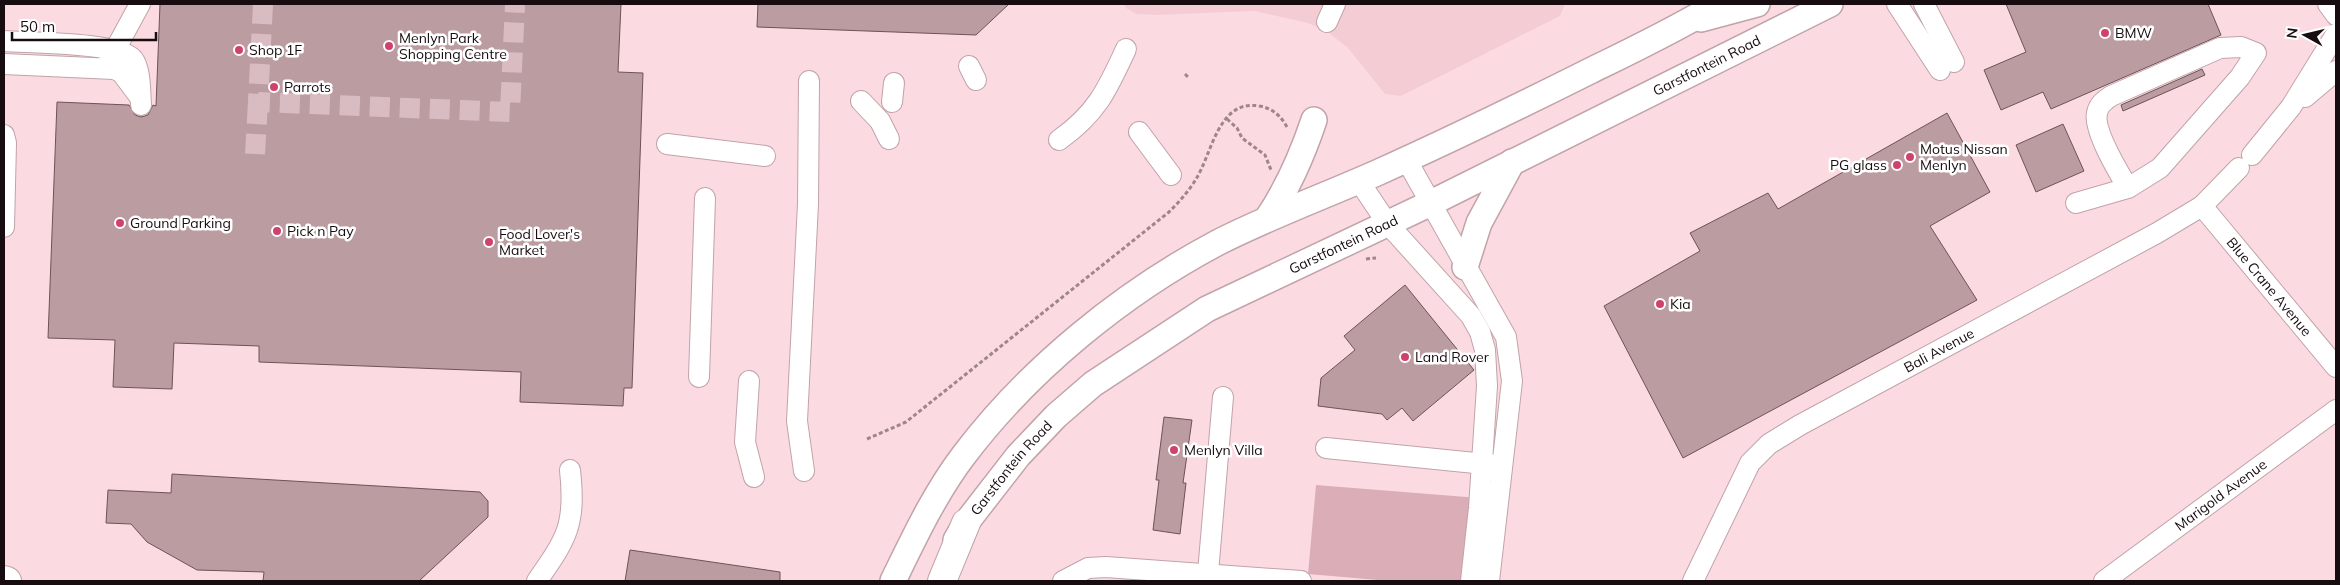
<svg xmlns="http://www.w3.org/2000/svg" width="2340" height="585" viewBox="0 0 2340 585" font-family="Mulish,sans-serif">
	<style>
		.built { fill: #f4cdd4 }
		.green { fill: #dbaeb7 }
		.building { fill: #ba9ca1; stroke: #6e5358 }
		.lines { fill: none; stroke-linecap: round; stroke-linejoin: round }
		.minor-tunnel { stroke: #d9bcc2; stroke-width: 20; stroke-dasharray: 20 10; stroke-linecap: butt }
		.minor-casing { stroke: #c1a3a8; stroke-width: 22 }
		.major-casing { stroke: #c1a3a8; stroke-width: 28 }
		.highway-casing { stroke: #c1a3a8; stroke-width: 30 }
		.path { stroke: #9e868b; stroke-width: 3; stroke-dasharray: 4 2.5; stroke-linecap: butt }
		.minor { stroke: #fff; stroke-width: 20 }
		.major { stroke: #fff; stroke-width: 25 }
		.highway { stroke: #fff; stroke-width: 28 }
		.poi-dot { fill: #d0426e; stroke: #fff; stroke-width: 2 }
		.labels { text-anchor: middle; stroke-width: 5; stroke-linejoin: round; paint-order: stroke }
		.poi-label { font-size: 14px; fill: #170c0f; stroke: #fff; text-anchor: start }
		.street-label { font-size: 14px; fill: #170c0f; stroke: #fff }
	</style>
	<rect width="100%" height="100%" fill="#fbdbe1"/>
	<polygon class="built" points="1124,4 1565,4 1560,16 1401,96 1385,94 1347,47 1326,31 1308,23 1254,11 1156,15 1136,14 1126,8"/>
	<polygon class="green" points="1316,485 1479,498 1463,581 1389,581 1308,574"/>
	<g class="building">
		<polygon points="160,4 621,4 618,72 643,73 632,388 624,388 623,406 520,402 521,372 259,362 259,346 174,343 172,389 113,387 115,340 48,338 57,102 129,105 135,115 141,117 148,115 153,105 156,106"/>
		<polygon points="758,4 1009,4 976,35 757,27"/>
		<polygon points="2006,4 2208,4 2221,35 2051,109 2043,92 2001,110 1984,70 2026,52"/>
		<polygon points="2202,69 2205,75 2123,111 2121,105"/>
		<polygon points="1947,113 1990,192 1930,226 1977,300 1683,458 1604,306 1700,251 1690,233 1768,193 1778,209"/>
		<polygon points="2063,124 2084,171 2036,192 2016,145"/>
		<polygon points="1405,285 1474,370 1413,421 1402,408 1387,420 1382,414 1318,406 1321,378 1355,350 1344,336"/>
		<polygon points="1164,417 1192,420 1183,483 1186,483 1180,534 1153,530 1159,480 1156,480"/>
		<polygon points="172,474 480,492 488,501 488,517 419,581 263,581 264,572 197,570 147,542 131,524 106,523 108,490 171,493"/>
		<polygon points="630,550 780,572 780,581 625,581"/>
	</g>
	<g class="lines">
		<g class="minor-tunnel">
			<polyline points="263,4 258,102 510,112 515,4"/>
			<polyline points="255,154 258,102"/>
		</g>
		<defs>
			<g id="minor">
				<polyline points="1897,4 1940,70"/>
				<polyline points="1924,4 1954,62"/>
				<polyline points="2328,4 2336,15"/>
				<polyline points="1327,22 1335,4"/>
				<path d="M4 41C29 43 119 42 133 59 141 70 140 92 141 105"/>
				<polyline points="109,61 140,4"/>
				<polyline points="4,64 114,69 121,72 139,96"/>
				<polyline points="969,66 976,80"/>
				<polyline points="2305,97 2336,71"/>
				<polyline points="861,101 880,121 889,139"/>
				<polyline points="892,102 894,83"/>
				<polyline points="1139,132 1171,175"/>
				<polyline points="4,135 6,143 4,227"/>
				<path d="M1059 140C1097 113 1107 90 1126 49"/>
				<polyline points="667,144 765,156"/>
				<polyline points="2252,155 2291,107 2336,34"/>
				<polyline points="1406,159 1506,337 1512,381 1489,581"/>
				<polyline points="1359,181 1387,223 1471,316 1480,332 1485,350 1487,386 1479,508 1471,581"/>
				<path d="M2076 203 2128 188 2160 168 2240 77 2256 53 2241 47 2220 48 2111 96C2104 101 2099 104 2097 113 2093 130 2119 173 2128 188"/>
				<path id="s1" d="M2202 206 2336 367"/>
				<polyline points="699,377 705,198"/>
				<polyline points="749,381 745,442 754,477"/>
				<polyline points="1326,448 1495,465"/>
				<polyline points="804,471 797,421 808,204 809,81"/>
				<polyline points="1208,573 1223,397"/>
				<path d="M537 581C567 538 576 525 570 470"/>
				<polyline points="1063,581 1088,568 1106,567 1301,581"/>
				<path id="s2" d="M1693 581 1750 463 1769 444 1800 425 2157 233 2202 206 2239 168"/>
				<path id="s3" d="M2104 581 2336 410"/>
			</g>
			<g id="major">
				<polyline points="1701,19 1757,4"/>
				<path d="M1267 219C1288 188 1302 156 1314 120"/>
				<polyline points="1465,267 1479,223 1512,162"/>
				<path id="s4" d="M956 540 966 523 1018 456 1056 416 1093 384 1207 309 1431 203 1830 4"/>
				<path d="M893 581C914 538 935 493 964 455 1029 369 1123 293 1217 243 1270 216 1325 196 1379 172 1450 140 1520 106 1590 71 1633 50 1677 29 1718 4"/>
			</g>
			<g id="highway">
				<polyline points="4,580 7,581"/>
				<polyline points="942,581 966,523"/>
			</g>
		</defs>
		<use href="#minor" class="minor-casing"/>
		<use href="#major" class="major-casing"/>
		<use href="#highway" class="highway-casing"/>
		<g class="path">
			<polyline points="1185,74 1188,77"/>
			<polyline points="1227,119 1237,128 1242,138 1265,155 1271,170"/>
			<polyline points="1366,259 1376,258"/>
			<path d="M867 439 906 422 1169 212C1179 202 1189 191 1196 179 1212 154 1218 99 1259 106 1273 108 1282 117 1288 129"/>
		</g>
		<use href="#minor" class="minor"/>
		<use href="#major" class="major"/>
		<use href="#highway" class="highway"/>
	</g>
	<g class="poi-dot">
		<circle cx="2105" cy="33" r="5"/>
		<circle cx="389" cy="46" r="5"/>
		<circle cx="239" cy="50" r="5"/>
		<circle cx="274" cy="87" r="5"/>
		<circle cx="1910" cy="157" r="5"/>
		<circle cx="1897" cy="165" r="5"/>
		<circle cx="120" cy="223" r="5"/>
		<circle cx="277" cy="231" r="5"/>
		<circle cx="489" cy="242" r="5"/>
		<circle cx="1660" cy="304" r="5"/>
		<circle cx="1405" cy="357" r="5"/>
		<circle cx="1174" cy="450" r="5"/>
	</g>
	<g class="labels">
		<g class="poi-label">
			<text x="2115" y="38">BMW</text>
			<text x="399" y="43">Menlyn Park<tspan x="399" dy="16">Shopping Centre</tspan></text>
			<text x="249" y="55">Shop 1F</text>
			<text x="284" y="92">Parrots</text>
			<text x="1920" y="154">Motus Nissan<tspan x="1920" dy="16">Menlyn</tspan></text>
			<text x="1887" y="170" text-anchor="end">PG glass</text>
			<text x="130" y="228">Ground Parking</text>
			<text x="287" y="236">Pick n Pay</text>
			<text x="499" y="239">Food Lover's<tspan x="499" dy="16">Market</tspan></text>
			<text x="1670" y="309">Kia</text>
			<text x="1415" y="362">Land Rover</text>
			<text x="1184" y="455">Menlyn Villa</text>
		</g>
		<g class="street-label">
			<text dy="5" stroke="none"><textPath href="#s4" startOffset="901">Garstfontein Road</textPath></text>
			<text dy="5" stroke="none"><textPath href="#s4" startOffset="496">Garstfontein Road</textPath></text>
			<text dy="5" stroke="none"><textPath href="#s1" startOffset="105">Blue Crane Avenue</textPath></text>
			<text dy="5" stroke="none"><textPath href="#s2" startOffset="352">Bali Avenue</textPath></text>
			<text dy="5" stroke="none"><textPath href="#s4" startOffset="91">Garstfontein Road</textPath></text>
			<text dy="5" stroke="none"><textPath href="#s3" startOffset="145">Marigold Avenue</textPath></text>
		</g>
	</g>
	<rect width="2340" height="585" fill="none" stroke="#170c0f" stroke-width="10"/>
	<g transform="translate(2305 35) rotate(278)" stroke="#ffffff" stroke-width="4" paint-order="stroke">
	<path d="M0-4L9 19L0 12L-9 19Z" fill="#170c0f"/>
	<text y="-8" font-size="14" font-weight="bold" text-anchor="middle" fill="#170c0f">N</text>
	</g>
	<path d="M12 32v8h144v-8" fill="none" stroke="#170c0f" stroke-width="2.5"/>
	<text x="20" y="32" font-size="15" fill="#170c0f" stroke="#ffffff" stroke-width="4" paint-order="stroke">50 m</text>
</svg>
